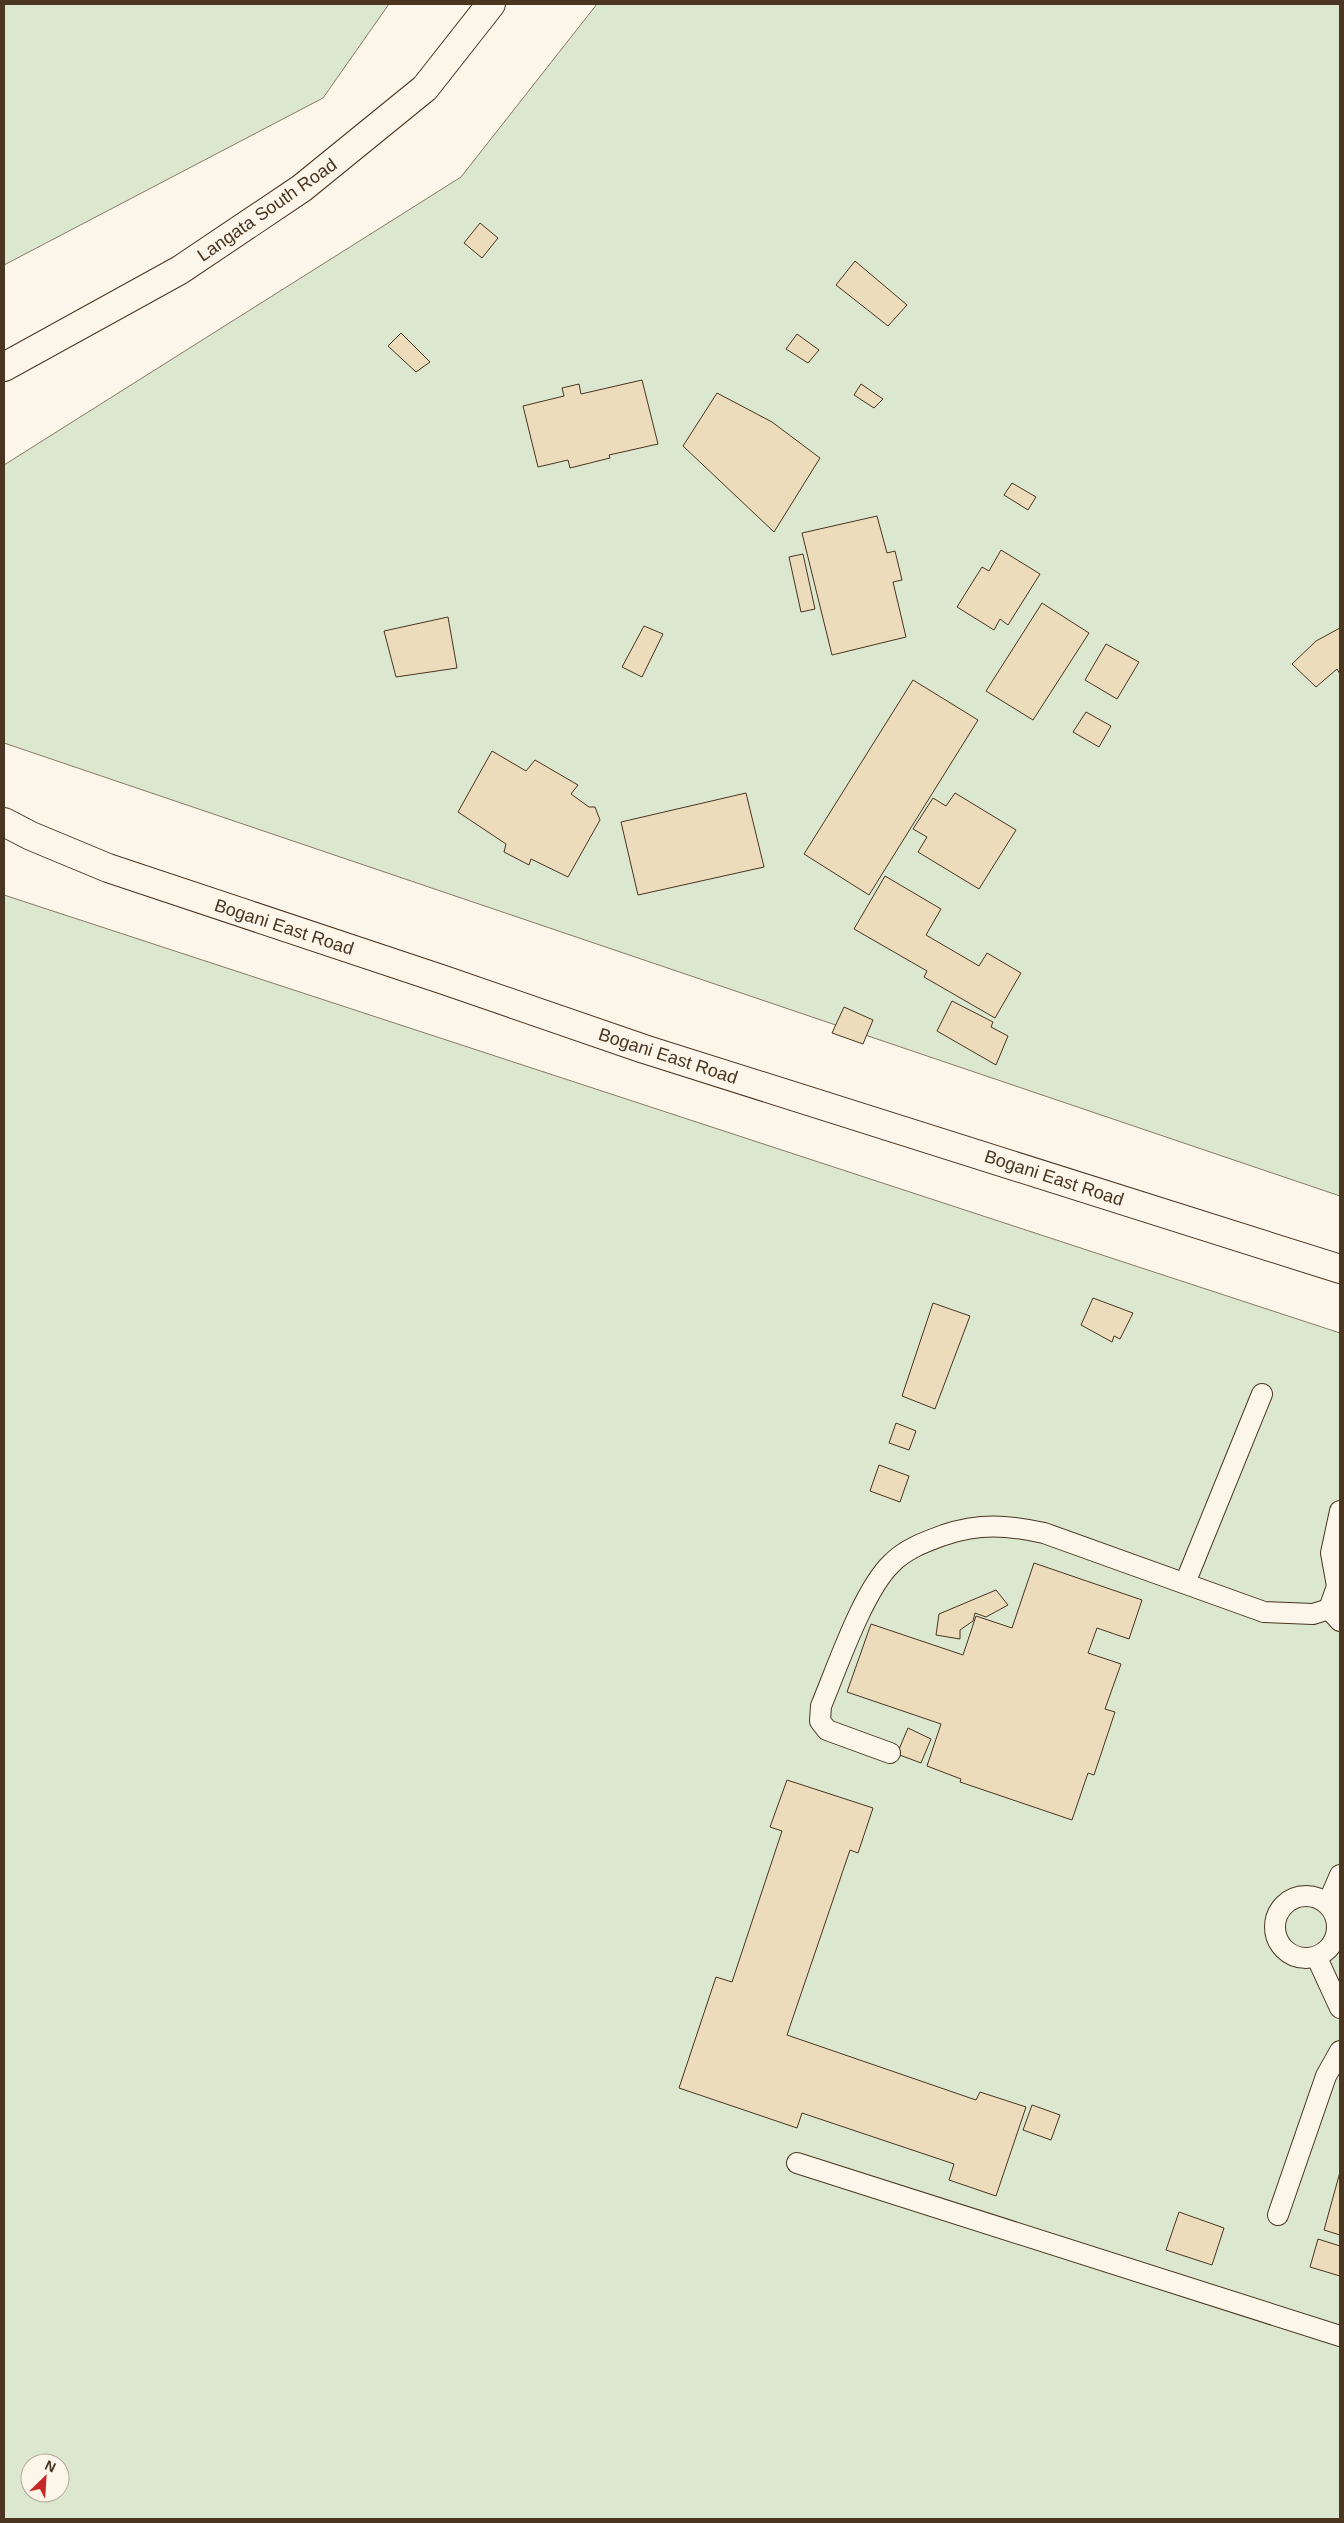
<svg xmlns="http://www.w3.org/2000/svg" width="1344" height="2523" viewBox="0 0 1344 2523" font-family="Arial,sans-serif">
	<style>
		.green { fill: #dce7d0; stroke: #887966; fill-rule: evenodd }
		.building { fill: #ecdcbc; stroke: #4a3520 }
		.lines { fill: none; stroke-linecap: round; stroke-linejoin: round }
		.lane-casing { stroke: #4a3520; stroke-width: 22 }
		.street-casing { stroke: #4a3520; stroke-width: 30 }
		.secondary-casing { stroke: #4a3520; stroke-width: 30 }
		.lane { stroke: #fbf6e9; stroke-width: 20 }
		.street { stroke: #fbf6e9; stroke-width: 28 }
		.secondary { stroke: #fbf6e9; stroke-width: 28 }
		.labels { text-anchor: middle; stroke-width: 4; stroke-linejoin: round; paint-order: stroke }
		.street-label { font-size: 18px; fill: #4a3520; stroke: #fbf6e9 }
	</style>
	<rect width="100%" height="100%" fill="#fbf6e9"/>
	<g class="green">
		<polygon points="4,4 389,4 323,98 4,265"/>
		<polygon points="597,4 1340,4 1340,1196 4,743 4,465 461,177"/>
		<path d="M4 895 1340 1333V2519H4ZM30 2463H60V2493H30Z"/>
	</g>
	<g class="building">
		<polygon points="480,223 498,238 482,258 464,243"/>
		<polygon points="855,261 907,305 888,326 836,285"/>
		<polygon points="401,333 430,362 416,372 388,346"/>
		<polygon points="797,334 819,350 808,363 786,349"/>
		<polygon points="642,380 658,444 609,455 610,458 570,468 568,460 538,467 523,406 564,396 562,388 579,384 581,394"/>
		<polygon points="861,384 883,399 874,408 854,395"/>
		<polygon points="717,393 772,422 820,458 774,532 683,446"/>
		<polygon points="1012,483 1036,497 1028,510 1004,495"/>
		<polygon points="877,516 887,553 895,551 902,580 893,582 906,637 832,655 802,533"/>
		<polygon points="1001,550 1040,574 1008,625 1000,619 994,630 957,607 982,567 989,571"/>
		<polygon points="803,554 815,609 801,612 789,557"/>
		<polygon points="1042,603 1089,633 1033,720 986,691"/>
		<polygon points="448,617 457,668 396,677 384,631"/>
		<polygon points="644,626 663,634 642,677 622,667"/>
		<polygon points="1340,628 1340,674 1337,669 1316,687 1292,664 1316,641"/>
		<polygon points="1106,644 1139,662 1117,699 1085,680"/>
		<polygon points="913,680 978,720 869,895 804,854"/>
		<polygon points="1086,712 1111,726 1099,747 1073,732"/>
		<polygon points="492,751 526,771 535,760 578,785 571,794 589,807 595,807 600,820 568,877 531,859 529,865 504,852 506,844 458,812"/>
		<polygon points="746,793 764,867 638,895 621,822"/>
		<polygon points="955,793 1016,830 979,889 918,852 927,837 913,829 933,798 946,806"/>
		<polygon points="885,876 941,909 926,935 979,966 987,953 1021,973 995,1018 924,977 927,971 854,929"/>
		<polygon points="952,1001 993,1022 991,1027 1008,1036 996,1065 937,1031"/>
		<polygon points="844,1007 873,1020 863,1044 832,1033"/>
		<polygon points="1093,1298 1133,1313 1120,1339 1114,1336 1112,1342 1081,1325"/>
		<polygon points="933,1303 970,1316 935,1409 902,1396"/>
		<polygon points="896,1423 916,1431 909,1450 889,1443"/>
		<polygon points="879,1465 909,1476 900,1502 870,1491"/>
		<polygon points="1034,1563 1142,1600 1129,1639 1097,1628 1088,1653 1121,1664 1105,1709 1115,1712 1094,1775 1088,1773 1072,1820 960,1782 961,1779 927,1766 941,1724 847,1692 871,1624 963,1655 976,1616 1012,1628"/>
		<polygon points="996,1590 1008,1605 986,1617 975,1613 973,1621 960,1630 960,1639 936,1635 939,1614"/>
		<polygon points="908,1728 931,1739 921,1763 897,1754"/>
		<polygon points="787,1780 873,1808 858,1853 850,1850 787,2035 976,2100 980,2092 1026,2107 996,2196 949,2180 954,2164 802,2113 797,2128 679,2088 716,1977 732,1982 782,1831 770,1827"/>
		<polygon points="1032,2105 1060,2115 1051,2140 1023,2130"/>
		<polygon points="1340,2172 1340,2235 1324,2230"/>
		<polygon points="1179,2212 1224,2228 1212,2265 1166,2250"/>
		<polygon points="1318,2239 1340,2246 1340,2276 1310,2267"/>
	</g>
	<g class="lines">
		<defs>
			<g id="lane">
				<polyline points="1340,1511 1331,1553 1337,1586 1329,1609 1340,1621"/>
				<polyline points="1185,1583 1262,1394"/>
				<path d="M890 1753 827 1730 820 1721 821 1706C837 1668 863 1591 891 1564 905 1549 925 1542 944 1535 979 1523 1008 1525 1044 1533L1264 1612 1313 1614 1329 1609"/>
				<circle cx="1306" cy="1927" r="31"/>
				<polyline points="1328,1903 1340,1875"/>
				<polyline points="1317,1958 1340,2008"/>
				<polyline points="797,2163 1340,2336"/>
				<polyline points="1278,2215 1326,2076 1340,2051"/>
			</g>
			<polyline id="street" points="4,822 31,836 108,868 444,980 644,1049 1340,1269"/>
			<polyline id="secondary" points="4,367 180,270 302,188 425,88 491,4"/>
		</defs>
		<use href="#lane" class="lane-casing"/>
		<use href="#street" class="street-casing"/>
		<use href="#secondary" class="secondary-casing"/>
		<use href="#lane" class="lane"/>
		<use href="#street" class="street"/>
		<use href="#secondary" class="secondary"/>
	</g>
	<g class="labels">
		<g class="street-label">
			<text transform="translate(267 210) rotate(-35)" y="6">Langata South Road</text>
			<text transform="translate(284 927) rotate(18)" y="6">Bogani East Road</text>
			<text transform="translate(668 1056) rotate(18)" y="6">Bogani East Road</text>
			<text transform="translate(1054 1178) rotate(18)" y="6">Bogani East Road</text>
		</g>
	</g>
	<rect width="1344" height="2523" fill="none" stroke="#4a3520" stroke-width="10"/>
	<g transform="translate(45 2478) rotate(25)"><circle r="24" fill="#fbf6e9" stroke="#b4a999"/>
	<path d="M0-4L9 19L0 12L-9 19Z" fill="#c62828"/>
	<text y="-8" font-size="14" font-weight="bold" text-anchor="middle" fill="#4a3520">N</text>
	</g>
</svg>
